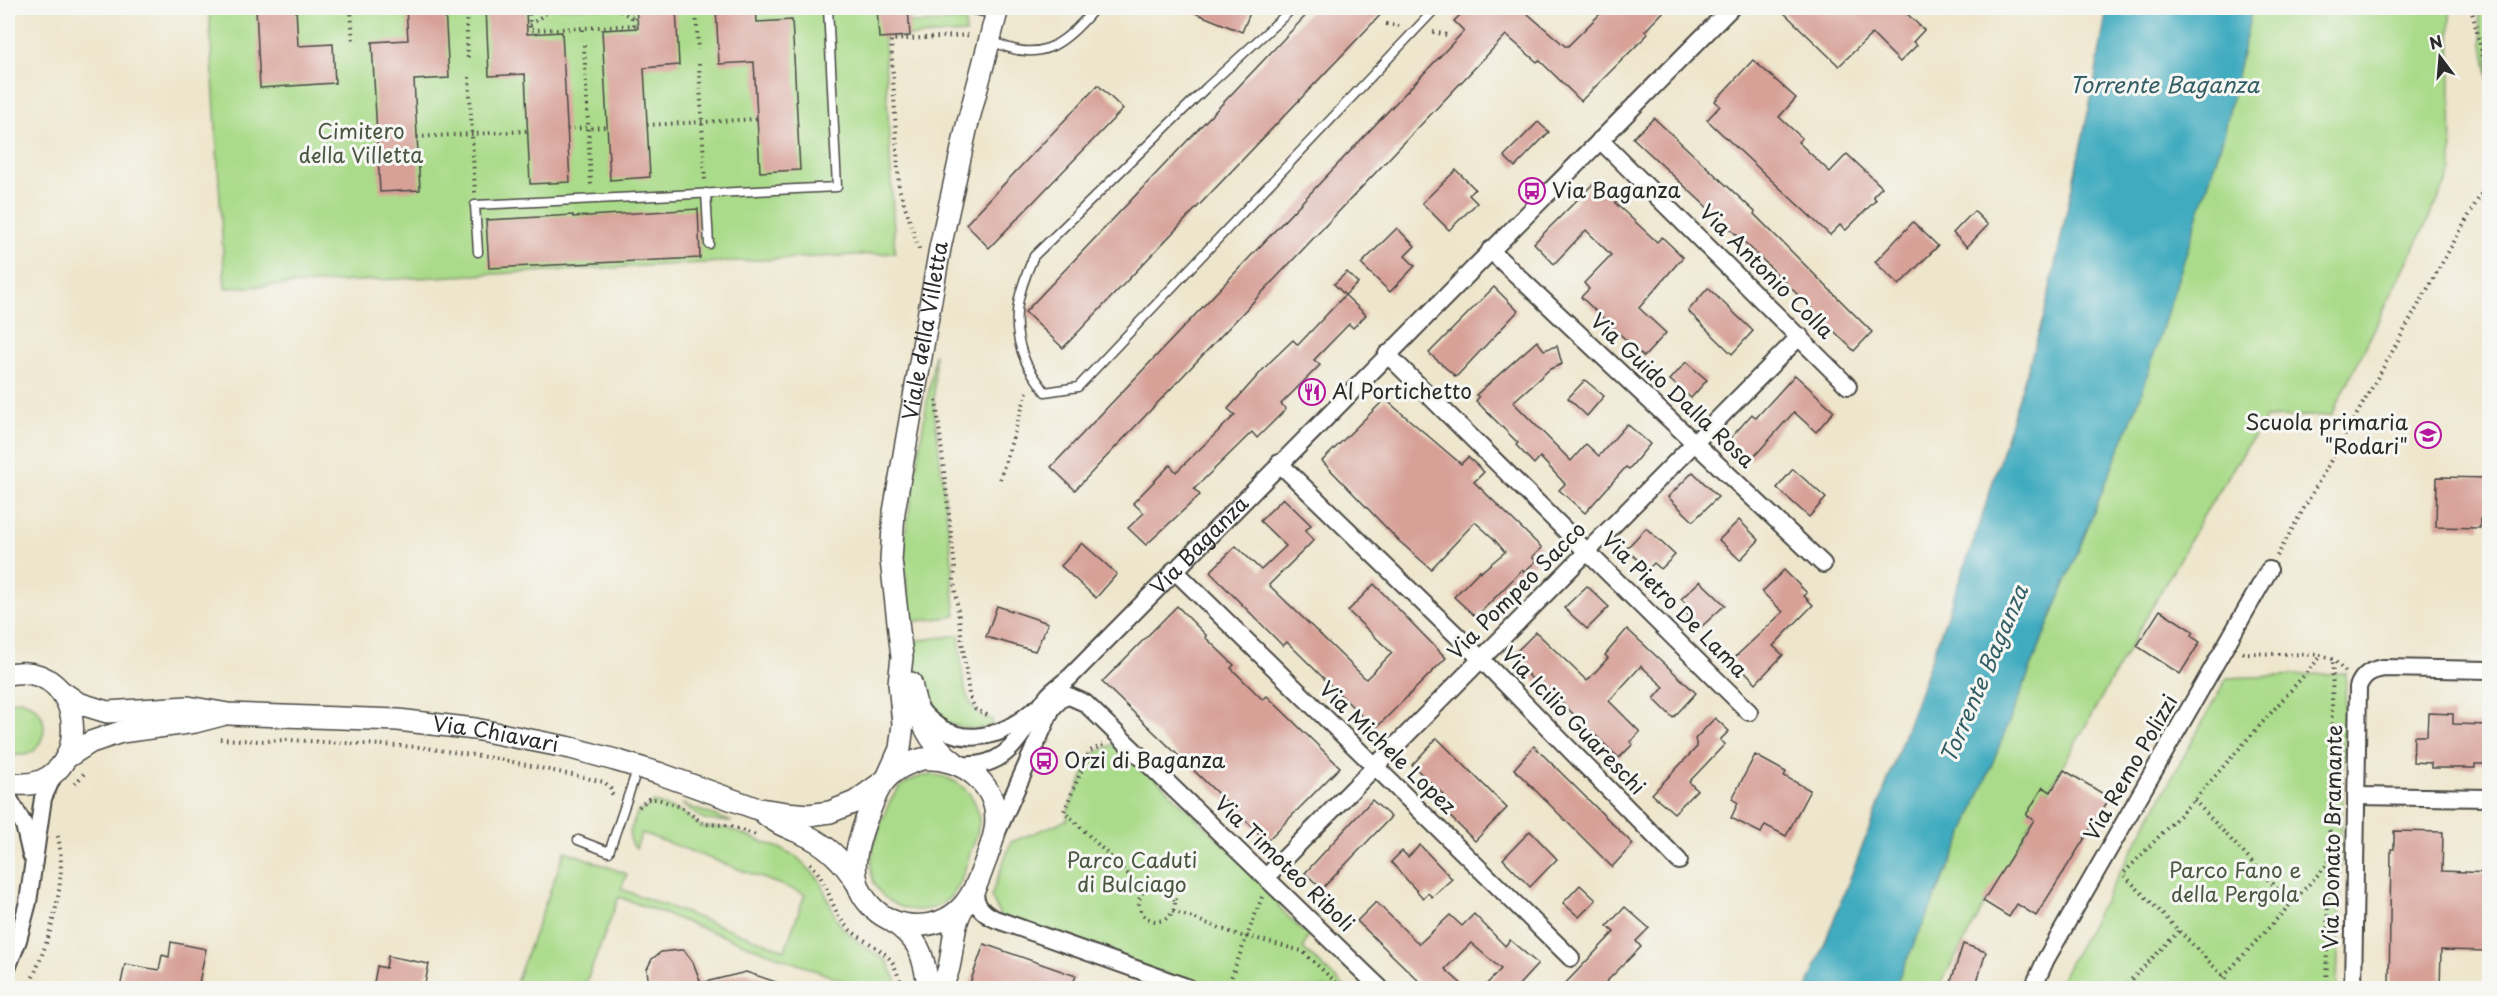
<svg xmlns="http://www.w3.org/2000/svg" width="2497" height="996" viewBox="0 0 2497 996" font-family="'Playpen Sans',sans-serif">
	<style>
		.green { fill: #aadb8a; stroke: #6a835a; stroke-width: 1.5 }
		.water { fill: #3fabbf; stroke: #356b75; stroke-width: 1.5 }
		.building { fill: #d7a198 }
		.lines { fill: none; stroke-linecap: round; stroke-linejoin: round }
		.service-casing { stroke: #484743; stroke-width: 11 }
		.minor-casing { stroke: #484743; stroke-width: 20 }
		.tertiary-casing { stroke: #484743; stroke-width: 24 }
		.path { stroke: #484743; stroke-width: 4; stroke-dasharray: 1.5 4.5; stroke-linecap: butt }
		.service { stroke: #fff; stroke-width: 8 }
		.minor { stroke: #fff; stroke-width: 16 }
		.tertiary { stroke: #fff; stroke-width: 21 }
		.labels { text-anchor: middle; stroke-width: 6; stroke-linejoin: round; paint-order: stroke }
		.park-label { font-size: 21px; fill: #4b5743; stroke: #f6f6f2 }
		.poi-label { font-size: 21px; fill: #2b2b2b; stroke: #f6f6f2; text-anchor: start }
		.street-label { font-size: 21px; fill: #2b2b2b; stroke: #f6f6f2 }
		.water-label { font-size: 22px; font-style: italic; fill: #335e66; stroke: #f6f6f2 }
	</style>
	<rect width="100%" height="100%" fill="#f6f6f2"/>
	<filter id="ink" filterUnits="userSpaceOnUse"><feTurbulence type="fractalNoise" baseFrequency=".0167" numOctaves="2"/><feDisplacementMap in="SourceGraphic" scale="12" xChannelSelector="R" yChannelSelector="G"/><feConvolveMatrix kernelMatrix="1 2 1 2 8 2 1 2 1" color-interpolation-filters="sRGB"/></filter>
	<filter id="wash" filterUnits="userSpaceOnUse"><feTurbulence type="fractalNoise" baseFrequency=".008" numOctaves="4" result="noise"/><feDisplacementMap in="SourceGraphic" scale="24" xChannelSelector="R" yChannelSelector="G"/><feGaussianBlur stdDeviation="1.35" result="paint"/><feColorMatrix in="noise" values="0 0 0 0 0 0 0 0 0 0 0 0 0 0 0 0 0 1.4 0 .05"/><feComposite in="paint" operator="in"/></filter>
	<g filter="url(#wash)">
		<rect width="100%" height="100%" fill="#eee6cc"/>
		<g class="green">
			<polygon points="209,8 908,8 910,23 965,21 966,33 884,38 895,253 225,288"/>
			<polygon points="2252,8 2450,8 2452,171 2332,415 2265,418 2205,513 1938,988 1894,988 1962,838 2140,398 2224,134"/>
			<polygon points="2477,8 2489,8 2489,81"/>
			<polygon points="935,353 934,408 953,569 952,580 956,616 911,622 905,568 905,536"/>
			<path d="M959 635C963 662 958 713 992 719L993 725C981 730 969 730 957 726 918 714 917 675 913 641Z"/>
			<polygon points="2346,673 2337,988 2056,988 2227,678"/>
			<path d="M20 700C46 707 51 731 34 751L25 755H8V702Z"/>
			<polygon points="1118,742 1282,901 1278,906 1303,932 1308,928 1311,930 1303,948 1346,988 1206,988 1000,916 991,896 1011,842 1067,820 1068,810 1093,754"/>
			<path d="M932 775C956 776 978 794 979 821 979 833 973 845 969 856 966 867 963 880 956 890 940 913 910 916 888 900 860 879 873 847 882 820 886 811 889 800 896 792 905 780 918 776 932 775Z"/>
			<path d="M654 802 683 813 702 827 726 828 782 849 797 857 819 879 837 920 843 928 862 945 887 961 900 988H862L619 897 584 988H514L565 851 627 874 621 889 785 950 805 894 642 833 636 848C623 839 634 823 638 811L643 810Z"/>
			<polygon points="682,804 732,822 704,820"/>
		</g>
		<polygon class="water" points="2107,8 2252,8 2224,134 2140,398 1962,838 1894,988 1807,988 1881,799 1979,526 2044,316 2094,85"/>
		<g id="blocks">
			<g class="building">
				<polygon points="256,8 296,8 298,46 333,44 335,83 260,88"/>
				<polygon points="406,8 445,8 449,78 414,80 420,190 380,192 372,42 408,40"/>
				<polygon points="486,8 526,8 527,34 562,32 570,182 530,184 525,74 489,76"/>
				<polygon points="636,8 676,8 679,65 644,68 650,177 610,180 602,30 638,28"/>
				<polygon points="716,8 756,8 757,22 792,20 800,170 760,172 754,62 719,64"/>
				<polygon points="877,8 908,8 910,36 879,38"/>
				<polygon points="1183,8 1252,8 1242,32"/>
				<polygon points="1313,8 1387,8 1063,348 1025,312"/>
				<polygon points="1467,8 1521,8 1565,46 1568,46 1606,8 1667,8 1645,31 1648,34 1581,101 1539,60 1537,62 1506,35 1075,490 1051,467 1464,31 1454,21"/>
				<polygon points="1779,8 1901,8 1924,30 1913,42 1917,45 1900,62 1872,34 1839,66"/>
				<polygon points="1753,60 1796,98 1779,117 1802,138 1798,142 1830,172 1847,154 1882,187 1873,196 1876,200 1846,230 1840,225 1830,235 1707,120 1720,106 1715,101"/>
				<polygon points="1098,85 1123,109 989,248 966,224"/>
				<polygon points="1654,118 1755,212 1754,214 1872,332 1854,351 1757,254 1633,138"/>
				<polygon points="1538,122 1549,132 1515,167 1504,156"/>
				<polygon points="1456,170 1475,189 1469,195 1477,203 1449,230 1422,203"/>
				<polygon points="1597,180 1618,199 1615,203 1657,242 1662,237 1683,257 1639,308 1666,333 1644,357 1581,297 1589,289 1584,283 1611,255 1586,230 1554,264 1534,243"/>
				<polygon points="698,209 700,258 489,268 486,220 573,215 573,217"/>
				<polygon points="1974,211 1988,225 1967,247 1953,233"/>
				<polygon points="1913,222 1938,246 1899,285 1875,262"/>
				<polygon points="1397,228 1415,246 1405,256 1415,266 1390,292 1361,264"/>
				<polygon points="1347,272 1358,283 1345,295 1334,284"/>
				<polygon points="1494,287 1518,311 1456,377 1429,353"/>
				<polygon points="1708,288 1753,331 1732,354 1688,311"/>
				<polygon points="1345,295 1366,315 1353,328 1349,324 1314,360 1320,365 1281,404 1286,409 1257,438 1252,432 1194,489 1200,495 1146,545 1128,528 1144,513 1133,503 1170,465 1176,472 1235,415 1228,409 1269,363 1293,340 1298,345"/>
				<polygon points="1537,341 1544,350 1557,346 1562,364 1550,369 1513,402 1571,461 1586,444 1599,456 1627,424 1650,444 1629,469 1626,467 1585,513 1559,490 1565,484 1540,457 1534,464 1516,445 1518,443 1476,401 1479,397 1476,395"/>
				<polygon points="1686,362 1707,380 1691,398 1670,380"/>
				<polygon points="1795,375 1834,411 1816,432 1794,412 1751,460 1729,440 1752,414 1756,418"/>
				<polygon points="1585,380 1604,396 1587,416 1568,398"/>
				<polygon points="1385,399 1461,464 1468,457 1484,472 1474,482 1542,548 1532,557 1536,561 1524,572 1522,570 1476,617 1454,597 1480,570 1481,572 1505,552 1493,538 1475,522 1431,569 1399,541 1322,461"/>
				<polygon points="1793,469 1826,498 1809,517 1777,488"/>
				<polygon points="1693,472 1718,497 1693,521 1668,497"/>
				<polygon points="2437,477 2490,478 2490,520 2480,519 2480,528 2436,527"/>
				<polygon points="1283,498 1311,525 1305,531 1314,540 1269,585 1366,679 1392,653 1348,611 1374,584 1446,658 1375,729 1287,642 1283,646 1210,572 1236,546 1261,570 1286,546 1260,521"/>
				<polygon points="1739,520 1759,540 1740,560 1719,540"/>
				<polygon points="1646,528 1675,555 1661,569 1654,563 1648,569 1626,549"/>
				<polygon points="1082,543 1117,574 1096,598 1061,566"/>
				<polygon points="1784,570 1807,593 1804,596 1813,605 1773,646 1783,655 1756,683 1733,659 1783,612 1762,592"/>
				<polygon points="1700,581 1725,605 1701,627 1686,613 1691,608 1681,599"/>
				<polygon points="1587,586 1609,607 1587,629 1564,608"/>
				<polygon points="997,606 1048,623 1035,651 986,637"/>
				<polygon points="1177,606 1207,636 1205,637 1234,665 1231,668 1263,700 1267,696 1340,767 1267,841 1102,682"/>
				<polygon points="2160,610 2194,632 2191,636 2200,642 2180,674 2137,646"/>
				<polygon points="1627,629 1696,693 1673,718 1654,699 1664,687 1641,666 1609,701 1640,732 1630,742 1633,744 1619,758 1541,683 1539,686 1511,657 1536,632 1587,681 1608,658 1605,655"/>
				<polygon points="2428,713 2453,714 2453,724 2490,725 2490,764 2475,764 2475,768 2431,768 2431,763 2413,762 2414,736 2427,736"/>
				<polygon points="1715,718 1729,731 1720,740 1725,744 1689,782 1697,790 1674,813 1652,794 1697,747 1695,739"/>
				<polygon points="1437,738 1507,808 1475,841 1436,803 1444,795 1412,765"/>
				<polygon points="1534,746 1633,844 1612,867 1514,769"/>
				<polygon points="1755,755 1786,772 1784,776 1810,790 1786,836 1765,825 1761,833 1731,818 1738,803 1732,799"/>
				<polygon points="2064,770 2110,798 2036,916 2017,904 2009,917 1983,901 2034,820 2026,815 2043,787 2051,792"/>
				<polygon points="1372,800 1391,817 1322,889 1305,873"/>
				<polygon points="1530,831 1557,859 1530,887 1503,859"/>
				<polygon points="2394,831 2443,832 2442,871 2490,873 2490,951 2441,950 2440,988 2389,988 2391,849 2394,849"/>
				<polygon points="1420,845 1452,879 1432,897 1428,893 1423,898 1391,862 1402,851 1408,857"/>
				<polygon points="1580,885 1596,900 1579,917 1563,903"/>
				<polygon points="1376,902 1419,944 1450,915 1462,926 1474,914 1505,946 1510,940 1538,964 1516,988 1483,988 1501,969 1471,943 1445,969 1466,988 1426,988 1357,921"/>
				<polygon points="1625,907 1649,928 1636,941 1641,947 1600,988 1561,988 1614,932 1607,926"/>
				<polygon points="171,942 206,949 198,988 120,988 125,964 159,970 162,955 169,957"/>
				<polygon points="984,944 1076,976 1071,988 985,988 970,983"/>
				<polygon points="1963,944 1986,952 1975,988 1949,988"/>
				<polygon points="680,950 684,950 693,962 701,983 746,972 788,986 788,988 649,988 647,969 652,959 661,952"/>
				<polygon points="388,956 429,964 424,988 373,988 377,966 386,968"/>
			</g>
		</g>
	</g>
	<g filter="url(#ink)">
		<use href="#blocks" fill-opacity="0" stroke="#484743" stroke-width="1.5"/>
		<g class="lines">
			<defs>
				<g id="service">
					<polyline points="963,8 995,14"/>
					<path d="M1293 8 1207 87 1034 256C1018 292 1009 322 1025 360 1029 371 1039 382 1045 392L1078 387 1436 8"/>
					<path d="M989 39C1037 66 1064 46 1095 8"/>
					<polyline points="706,193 709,244"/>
					<polyline points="478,252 475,205 837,187 828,8"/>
					<polyline points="578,840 609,852 638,767"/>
				</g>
				<g id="minor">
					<polyline points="1600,140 1848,386"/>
					<polyline points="1490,250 1823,564"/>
					<polyline points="1387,354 1749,712"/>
					<polyline points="1279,463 1481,659 1679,861"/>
					<polyline points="1174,570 1571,958"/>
					<polyline points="1053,707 1062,698 1069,696 1085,703 1380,988"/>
					<path d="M919 708C952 751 999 741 1035 709"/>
					<path id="s1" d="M961 765C1013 769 1021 729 1048 696 1054 689 1062 684 1070 677L1731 8"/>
					<polyline points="2356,796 2490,798"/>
					<polyline points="8,797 24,825 31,855"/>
					<polyline points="997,832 1052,708"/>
					<polyline points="1266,877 1800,336"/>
					<path d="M976 884C972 902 980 912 995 919L1189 988"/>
					<polyline points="8,966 18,940 28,902 43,798 56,770"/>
					<polyline points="2033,988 2046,959 2269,570"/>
					<path d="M2353 988 2358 687C2363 674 2371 670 2384 668L2490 670"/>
				</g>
				<g id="tertiary">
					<path d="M8 674C93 658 95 799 8 783"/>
					<path d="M911 683C917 715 927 742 954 762"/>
					<path id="s2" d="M59 690 78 703 107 712 188 707 228 714 398 720 475 729 571 748 615 760 658 773 758 809 786 813 809 815 830 812 855 802 884 781"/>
					<polyline points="66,758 91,742 121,732 195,722 222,715"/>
					<path d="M922 759C963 756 1002 786 995 830 993 842 988 854 984 865 979 878 975 891 966 902 944 931 899 933 873 908 846 882 855 850 866 820 872 805 876 790 886 779 896 768 908 763 922 759Z"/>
					<path id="s3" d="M887 778 900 749 903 724 899 683 902 657 891 560 894 512 940 248 967 126 998 8"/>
					<path d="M765 814C777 824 789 828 803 834 826 844 843 860 856 882"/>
					<path d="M892 921C923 943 922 955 929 988"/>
					<path d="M940 988C957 964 948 931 964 906"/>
				</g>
			</defs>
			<use href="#service" class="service-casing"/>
			<use href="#minor" class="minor-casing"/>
			<use href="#tertiary" class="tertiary-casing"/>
			<g class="path">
				<polyline points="351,8 353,43"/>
				<polyline points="466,8 468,62"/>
				<polyline points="529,8 530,30 583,28"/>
				<polyline points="615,8 633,18"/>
				<polyline points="696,8 698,50"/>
				<polyline points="2471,8 2490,85"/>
				<polyline points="1386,24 1399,26"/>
				<polyline points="530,25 553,8"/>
				<polyline points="583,31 583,28 634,25 633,8"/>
				<polyline points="1433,32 1447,35"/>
				<polyline points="584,45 591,185"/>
				<polyline points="699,64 705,181"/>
				<polyline points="469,77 475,193"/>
				<polyline points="647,125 757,119"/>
				<polyline points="567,129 607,127"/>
				<polyline points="417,137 527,131"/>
				<polyline points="919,249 899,188 891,40 971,35"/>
				<polyline points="936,400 955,568 954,581 969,694 975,709 987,715"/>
				<polyline points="1000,479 1027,392"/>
				<polyline points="2277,556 2490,178"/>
				<polyline points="2242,653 2322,655 2333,659 2345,672"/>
				<polyline points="220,739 259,741 288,740 419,747 499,759 604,782 610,787 613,797"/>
				<polyline points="1103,745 1090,751 1064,811 1144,890"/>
				<polyline points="75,784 86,771"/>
				<polyline points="2194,800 2291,904"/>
				<polyline points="639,807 648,799 657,799 681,807 704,824 727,825 756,835"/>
				<path d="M810 863C828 882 829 902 842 921 854 937 872 942 887 956 897 965 897 979 905 988"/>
				<circle cx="1157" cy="903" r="18"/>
				<polyline points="1173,911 1247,938"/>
				<polyline points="1247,936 1302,951 1342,988"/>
				<polyline points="2223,977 2337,854"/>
				<path d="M28 988C48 946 70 880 57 833"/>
				<polyline points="1227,988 1262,897"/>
				<polyline points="2123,988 2179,931"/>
				<polyline points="2235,988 2123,874 2194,800 2322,655"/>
				<polyline points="2326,988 2333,659"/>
			</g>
			<use href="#service" class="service"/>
			<use href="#minor" class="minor"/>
			<use href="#tertiary" class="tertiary"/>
		</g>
	</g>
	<defs>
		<symbol id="bus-ring" viewBox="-11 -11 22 22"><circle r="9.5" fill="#f6f6f2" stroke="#b5179e" stroke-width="1.5"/><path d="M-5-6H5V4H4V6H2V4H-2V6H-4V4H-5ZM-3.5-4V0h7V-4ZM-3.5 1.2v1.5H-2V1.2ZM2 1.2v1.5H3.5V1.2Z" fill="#b5179e"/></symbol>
		<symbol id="restaurant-ring" viewBox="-11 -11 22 22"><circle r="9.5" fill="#f6f6f2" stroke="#b5179e" stroke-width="1.5"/><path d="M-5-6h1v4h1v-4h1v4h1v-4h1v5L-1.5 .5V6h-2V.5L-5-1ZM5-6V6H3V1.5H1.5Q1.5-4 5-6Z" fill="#b5179e"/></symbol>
		<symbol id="school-ring" viewBox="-11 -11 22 22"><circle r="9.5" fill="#f6f6f2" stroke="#b5179e" stroke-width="1.5"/><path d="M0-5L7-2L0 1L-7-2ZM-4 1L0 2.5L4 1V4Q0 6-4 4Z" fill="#b5179e"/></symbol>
	</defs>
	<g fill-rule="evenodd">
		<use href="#bus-ring" x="1517" y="176" width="30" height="30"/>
		<use href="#restaurant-ring" x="1297" y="377" width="30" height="30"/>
		<use href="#school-ring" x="2413" y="420" width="30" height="30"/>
		<use href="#bus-ring" x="1029" y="746" width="30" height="30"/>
	</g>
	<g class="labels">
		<g class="park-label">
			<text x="361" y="139">Cimitero<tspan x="361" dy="24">della Villetta</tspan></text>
			<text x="1132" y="868">Parco Caduti<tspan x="1132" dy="24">di Bulciago</tspan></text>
			<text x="2235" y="878">Parco Fano e<tspan x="2235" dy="24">della Pergola</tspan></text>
		</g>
		<g class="poi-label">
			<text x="1552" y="198">Via Baganza</text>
			<text x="1332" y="399">Al Portichetto</text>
			<text x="2408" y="430" text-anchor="end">Scuola primaria<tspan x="2408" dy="24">"Rodari"</tspan></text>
			<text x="1064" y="768">Orzi di Baganza</text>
		</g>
		<g class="street-label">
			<text transform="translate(1766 272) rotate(45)" y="7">Via Antonio Colla</text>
			<text dy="7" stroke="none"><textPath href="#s3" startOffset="454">Viale della Villetta</textPath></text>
			<text transform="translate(1672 391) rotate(43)" y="7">Via Guido Dalla Rosa</text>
			<text dy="7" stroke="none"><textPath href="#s1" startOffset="332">Via Baganza</textPath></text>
			<text transform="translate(1517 591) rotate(-45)" y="7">Via Pompeo Sacco</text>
			<text transform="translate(1674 605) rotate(45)" y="7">Via Pietro De Lama</text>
			<text transform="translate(1573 721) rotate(46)" y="7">Via Icilio Guareschi</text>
			<text dy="7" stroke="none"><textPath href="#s2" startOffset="444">Via Chiavari</textPath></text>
			<text transform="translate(1387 748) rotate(44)" y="7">Via Michele Lopez</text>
			<text transform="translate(2131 768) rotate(-60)" y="7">Via Remo Polizzi</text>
			<text transform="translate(2333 837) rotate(-89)" y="7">Via Donato Bramante</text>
			<text transform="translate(1284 864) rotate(44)" y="7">Via Timoteo Riboli</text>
		</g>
		<g class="water-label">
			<text x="2164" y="93">Torrente Baganza</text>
			<text transform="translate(1984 674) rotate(-67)" y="8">Torrente Baganza</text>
		</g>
	</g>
	<rect width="2497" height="996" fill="none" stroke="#f6f6f2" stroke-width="30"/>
	<g transform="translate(2440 57) rotate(344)" stroke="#f6f6f2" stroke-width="4.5" paint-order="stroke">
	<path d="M0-4.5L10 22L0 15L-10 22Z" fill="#2b2b2b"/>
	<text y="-9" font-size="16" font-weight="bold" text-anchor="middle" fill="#2b2b2b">N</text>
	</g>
</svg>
